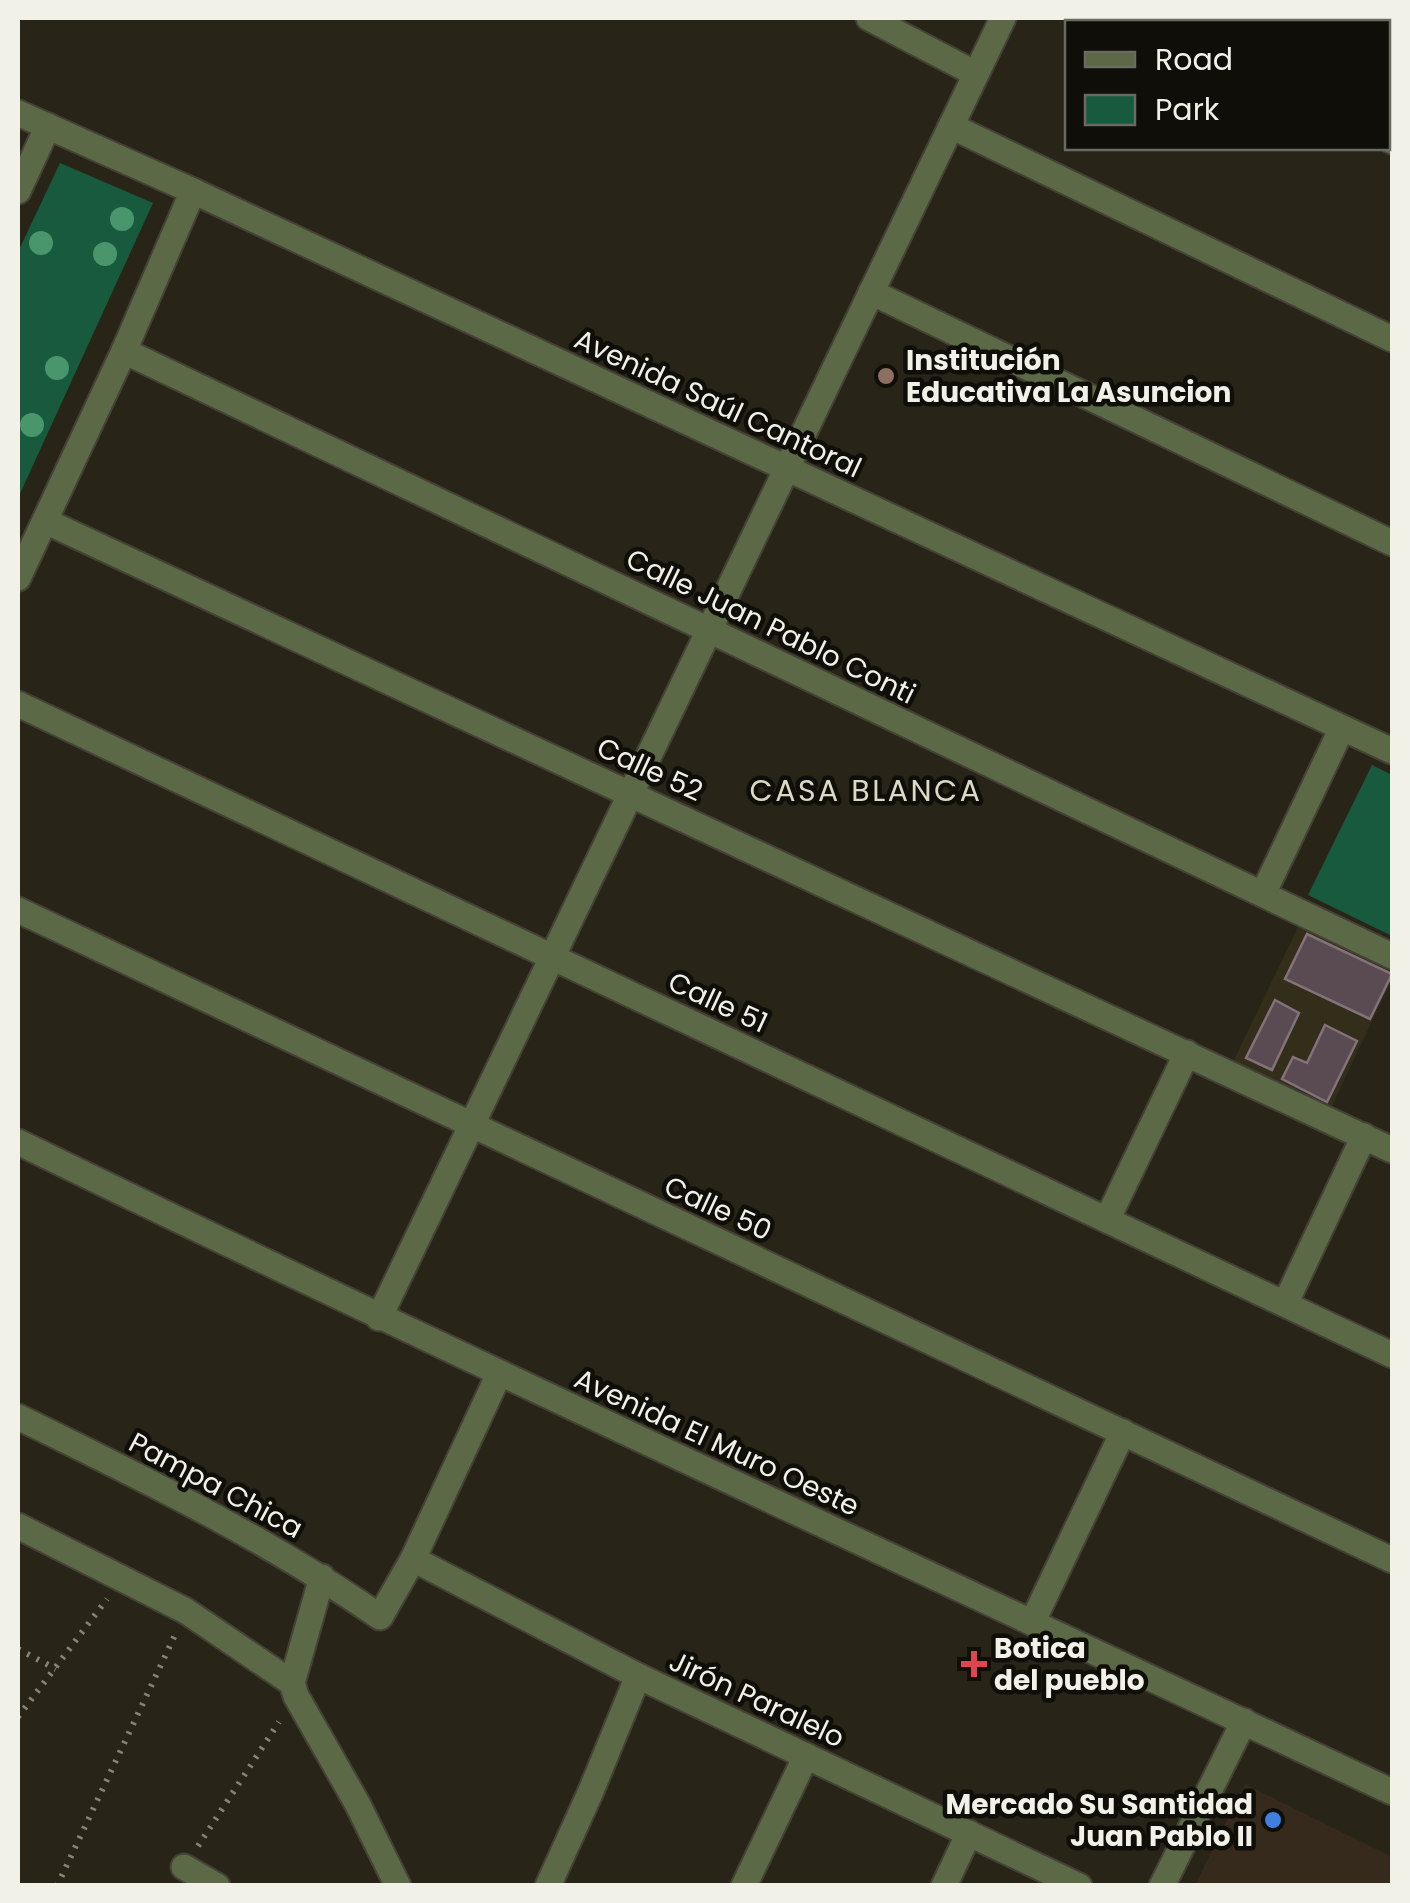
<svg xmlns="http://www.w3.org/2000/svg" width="1410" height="1903" viewBox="0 0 1410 1903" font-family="Poppins,sans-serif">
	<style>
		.commercial { fill: #362a1c }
		.built { fill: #322e1a }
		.green { fill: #185a3d }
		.building { fill: #5a4a51; stroke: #83727a; stroke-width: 2.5 }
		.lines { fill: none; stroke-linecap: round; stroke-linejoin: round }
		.minor-casing { stroke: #444235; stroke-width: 29 }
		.tertiary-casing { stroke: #444235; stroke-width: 29 }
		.path { stroke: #868479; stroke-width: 6; stroke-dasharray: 2.5 8; stroke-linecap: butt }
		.minor { stroke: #5b6946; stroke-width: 25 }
		.tertiary { stroke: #5b6946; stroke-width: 25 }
		.tree { fill: #4a966c }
		.education-dot { fill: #8d6e63; stroke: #0f0e08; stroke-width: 4 }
		.health-dot { fill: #e0444e; stroke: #0f0e08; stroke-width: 4 }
		.shop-dot { fill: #3f7fe0; stroke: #0f0e08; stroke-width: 4 }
		.labels { text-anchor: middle; stroke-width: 9; stroke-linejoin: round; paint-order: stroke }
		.poi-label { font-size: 28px; font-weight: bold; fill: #f2f1e8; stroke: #0f0e08; text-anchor: start }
		.street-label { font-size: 28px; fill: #f2f1e8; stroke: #0f0e08 }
		.neighbourhood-label { font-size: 30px; letter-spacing: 2.5px; fill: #dcd9c7; stroke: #0f0e08 }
	</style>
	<rect width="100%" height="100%" fill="#282518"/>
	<polygon class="commercial" points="1245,1784 1392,1857 1392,1885 1195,1885"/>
	<polygon class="built" points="1301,921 1392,964 1392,979 1330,1110 1232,1064"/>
	<g class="green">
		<polygon points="60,163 153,203 18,498 18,252"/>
		<polygon points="1372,765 1392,775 1392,936 1308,895"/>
	</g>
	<g class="building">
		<polygon points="1307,934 1392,974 1370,1019 1285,979"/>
		<polygon points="1275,1000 1299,1013 1272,1070 1246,1058"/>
		<polygon points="1325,1025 1357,1041 1327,1102 1282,1079 1293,1057 1307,1063"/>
	</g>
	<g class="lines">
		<defs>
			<g id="minor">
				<polyline points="869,18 976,74"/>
				<polyline points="1121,18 1132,22"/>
				<polyline points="951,126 1392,339"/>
				<polyline points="1388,138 1392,141"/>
				<polyline points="193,191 1392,751"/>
				<polyline points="871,292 1392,543"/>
				<polyline points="124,351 1392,956"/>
				<polyline points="45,521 1392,1150"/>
				<polyline points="18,704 1392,1355"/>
				<polyline points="1263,894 1342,728"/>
				<polyline points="18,910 1392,1560"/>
				<polyline points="1107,1220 1187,1053"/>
				<polyline points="1285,1304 1364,1136"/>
				<path d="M18 1417C142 1478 266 1538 380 1617L413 1559 499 1374"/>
				<polyline points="18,1526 186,1611 292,1683 296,1696 357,1803 398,1886"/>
				<polyline points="413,1559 638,1676 1079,1886"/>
				<polyline points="1033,1621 1123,1432"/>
				<polyline points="292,1683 322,1577"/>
				<polyline points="184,1867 217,1886"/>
				<polyline points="548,1886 591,1791 638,1676"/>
				<polyline points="744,1886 806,1756"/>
				<polyline points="944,1886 969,1833"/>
				<polyline points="1162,1886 1244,1721"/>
			</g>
			<g id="tertiary">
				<polyline points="18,113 193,191 124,351 18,578"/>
				<polyline points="18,191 48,126"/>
				<path d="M18 1142C473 1364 934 1575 1392 1792"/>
				<polyline points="379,1318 1003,18"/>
			</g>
		</defs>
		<use href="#minor" class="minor-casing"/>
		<use href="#tertiary" class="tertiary-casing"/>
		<g class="path">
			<polyline points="18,1649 56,1669"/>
			<polyline points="18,1717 107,1599"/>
			<polyline points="198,1846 279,1722"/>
			<polyline points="57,1886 175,1635"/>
		</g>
		<use href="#minor" class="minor"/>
		<use href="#tertiary" class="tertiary"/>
	</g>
	<g class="tree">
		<circle cx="122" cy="219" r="12"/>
		<circle cx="41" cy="243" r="12"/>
		<circle cx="105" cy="254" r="12"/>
		<circle cx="57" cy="368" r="12"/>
		<circle cx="32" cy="425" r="12"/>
	</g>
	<circle class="education-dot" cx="886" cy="376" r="10"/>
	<path class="health-dot" d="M969 1649h10v10h10v10h-10v10h-10v-10h-10v-10h10z"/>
	<circle class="shop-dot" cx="1273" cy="1820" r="10"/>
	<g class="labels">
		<g class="poi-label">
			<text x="906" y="370">Institución<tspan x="906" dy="32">Educativa La Asuncion</tspan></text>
			<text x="994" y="1658">Botica<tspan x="994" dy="32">del pueblo</tspan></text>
			<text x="1253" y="1814" text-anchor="end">Mercado Su Santidad<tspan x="1253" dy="32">Juan Pablo II</tspan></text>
		</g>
		<g class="street-label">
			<text transform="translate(718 403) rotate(25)" y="10">Avenida Saúl Cantoral</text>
			<text transform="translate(771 626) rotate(26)" y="10">Calle Juan Pablo Conti</text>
			<text transform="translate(650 769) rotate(25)" y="10">Calle 52</text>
			<text transform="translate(718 1002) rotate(25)" y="10">Calle 51</text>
			<text transform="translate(718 1208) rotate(25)" y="10">Calle 50</text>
			<text transform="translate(717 1442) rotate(25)" y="10">Avenida El Muro Oeste</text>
			<text transform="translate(216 1485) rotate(28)" y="10">Pampa Chica</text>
			<text transform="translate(757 1699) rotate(25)" y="10">Jirón Paralelo</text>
		</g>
		<g class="neighbourhood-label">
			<text x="866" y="801">CASA BLANCA</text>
		</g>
	</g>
	<rect width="1410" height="1903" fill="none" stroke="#f2f1e8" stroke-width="40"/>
	<rect x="1065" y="20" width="325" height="130" fill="#0f0e08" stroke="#6a6962" stroke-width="2.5"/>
	<rect x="1085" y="52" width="50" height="15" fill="#5b6946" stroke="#6a6962" stroke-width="2.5"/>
	<text x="1155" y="70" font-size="30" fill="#f2f1e8">Road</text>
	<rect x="1085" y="95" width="50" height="30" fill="#185a3d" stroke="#6a6962" stroke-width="2.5"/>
	<text x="1155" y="120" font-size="30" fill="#f2f1e8">Park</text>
</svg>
